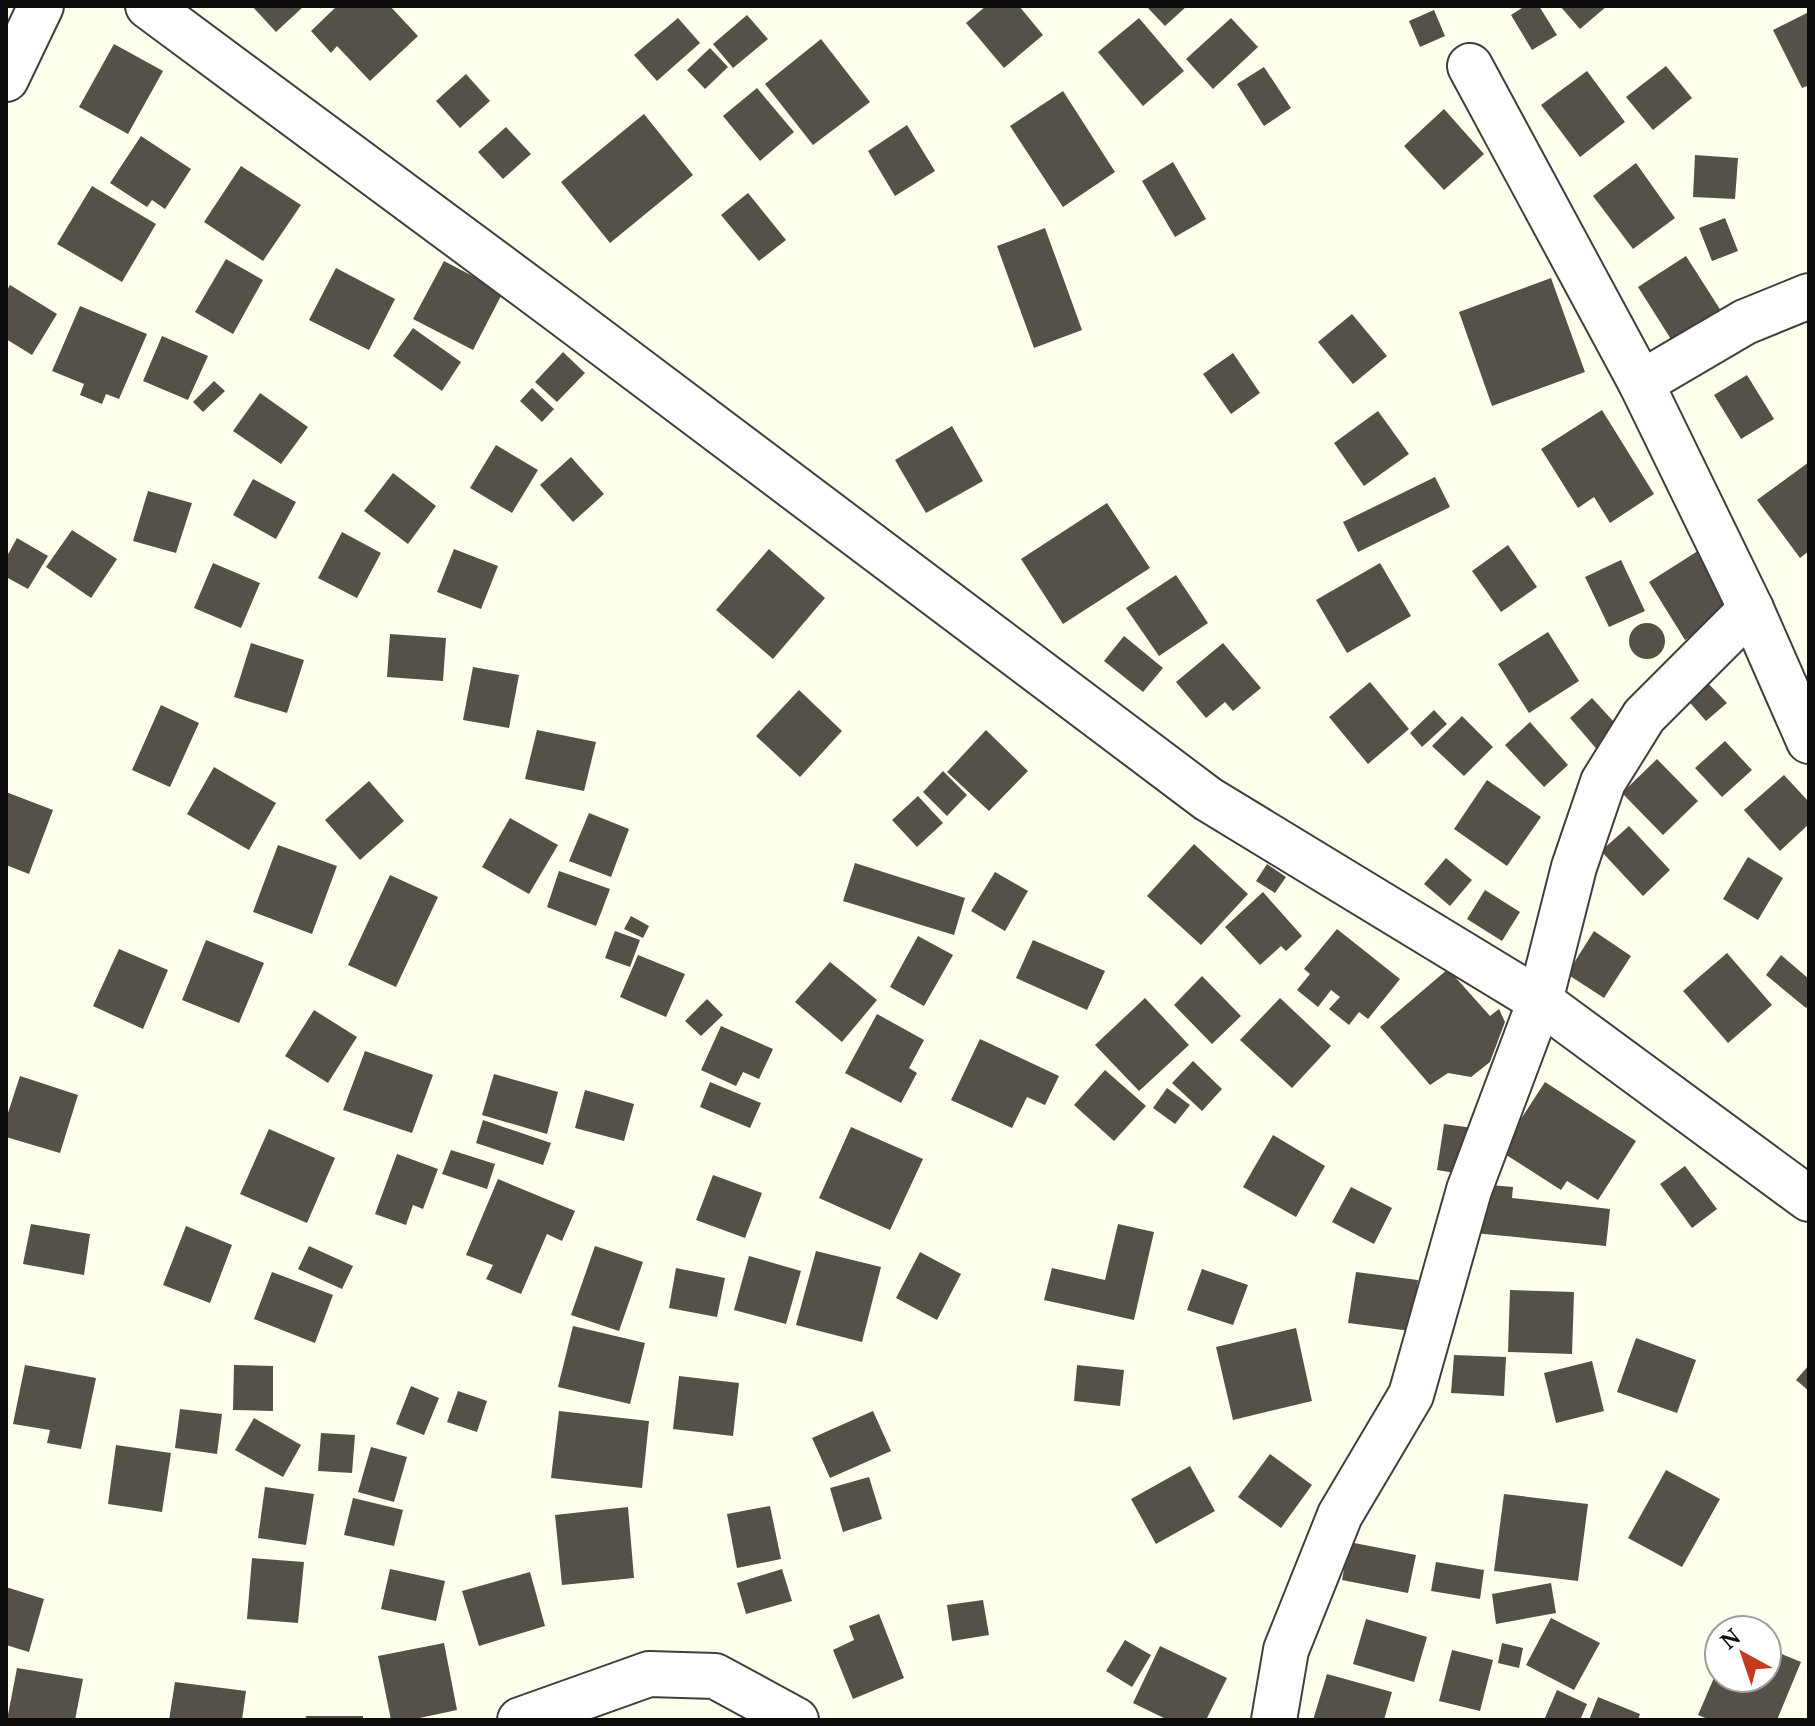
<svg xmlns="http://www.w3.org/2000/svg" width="1815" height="1726" viewBox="0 0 1815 1726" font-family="'Noto Serif',serif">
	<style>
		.building { fill: #555048 }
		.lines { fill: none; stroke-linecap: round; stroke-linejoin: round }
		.street-casing { stroke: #3f3f3f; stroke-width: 48 }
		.street { stroke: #fff; stroke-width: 44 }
	</style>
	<rect width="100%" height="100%" fill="#feffec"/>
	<g class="building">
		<polygon points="252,6 304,6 276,32"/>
		<polygon points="337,6 390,6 418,36 370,81 337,46 331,53 311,31"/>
		<polygon points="986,6 1019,6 1043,35 1004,68 966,23"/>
		<polygon points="1146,6 1187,6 1165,26"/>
		<polygon points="1525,6 1539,6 1557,35 1532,50 1511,15"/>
		<polygon points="1560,6 1607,6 1580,29"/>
		<polygon points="1434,10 1445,36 1420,47 1409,21"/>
		<polygon points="1809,12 1809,85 1802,88 1773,30"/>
		<polygon points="747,15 768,39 733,68 713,44"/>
		<polygon points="678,18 700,43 657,81 634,55"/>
		<polygon points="1139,18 1184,71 1143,106 1098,52"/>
		<polygon points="1231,18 1258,47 1213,89 1186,59"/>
		<polygon points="821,39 870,102 813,145 765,84"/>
		<polygon points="114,44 163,71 128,134 79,107"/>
		<polygon points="710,48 728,67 705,89 687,70"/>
		<polygon points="1666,66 1692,98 1653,130 1626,97"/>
		<polygon points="1264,67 1291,108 1264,126 1237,84"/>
		<polygon points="1587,71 1625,122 1580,157 1541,105"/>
		<polygon points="466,74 490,101 460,128 436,101"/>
		<polygon points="757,88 794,132 760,161 723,116"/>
		<polygon points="1063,91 1115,172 1063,207 1010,126"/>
		<polygon points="1444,109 1484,154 1444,190 1404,146"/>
		<polygon points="644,114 693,175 610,243 561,182"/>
		<polygon points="907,125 935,171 895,196 868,151"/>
		<polygon points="506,127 531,154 503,179 478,152"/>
		<polygon points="141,136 191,169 165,209 152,200 147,207 110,183"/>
		<polygon points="1695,155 1738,158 1735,199 1693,197"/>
		<polygon points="1173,162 1206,219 1175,237 1142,181"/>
		<polygon points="1636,163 1675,218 1633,249 1593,196"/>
		<polygon points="241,166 301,205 263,261 204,222"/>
		<polygon points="92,186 156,224 122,282 57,244"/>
		<polygon points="748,193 786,240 759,261 721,215"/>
		<polygon points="1725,218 1738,251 1712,261 1699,228"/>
		<polygon points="1045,228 1082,330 1034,348 997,246"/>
		<polygon points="1686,256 1723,314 1674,344 1638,287"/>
		<polygon points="226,259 263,280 233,334 195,312"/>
		<polygon points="444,261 503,292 473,350 413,319"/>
		<polygon points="336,268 395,299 369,350 309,320"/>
		<polygon points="1551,278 1585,372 1492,406 1459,312"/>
		<polygon points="10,285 57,314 32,355 6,339 6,292"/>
		<polygon points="80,306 147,334 119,399 106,394 102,404 80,395 84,384 52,371"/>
		<polygon points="1352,314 1387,356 1353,384 1318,342"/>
		<polygon points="413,328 461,362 442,391 393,356"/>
		<polygon points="162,336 208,356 188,400 143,381"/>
		<polygon points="563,352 585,373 557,402 535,382"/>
		<polygon points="1233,353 1260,393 1231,414 1203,374"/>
		<polygon points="1747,375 1774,419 1741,439 1714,395"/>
		<polygon points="214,381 225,391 203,412 193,402"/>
		<polygon points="532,388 554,409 542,422 520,401"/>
		<polygon points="260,393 308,427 281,464 233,431"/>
		<polygon points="1602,410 1654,494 1610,523 1594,497 1578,508 1541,449"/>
		<polygon points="1378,411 1409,454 1364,486 1334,443"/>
		<polygon points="952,426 983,481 926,513 895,460"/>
		<polygon points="496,445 538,470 512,513 470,488"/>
		<polygon points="571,457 604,494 573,522 540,485"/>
		<polygon points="1809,462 1809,551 1800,558 1757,500"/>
		<polygon points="393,473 436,506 408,544 364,511"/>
		<polygon points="1435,477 1450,507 1358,552 1343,522"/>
		<polygon points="253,479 296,502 276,539 233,515"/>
		<polygon points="148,491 192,503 176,553 133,541"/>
		<polygon points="1107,503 1150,568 1063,624 1021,559"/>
		<polygon points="72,530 117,559 91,598 46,567"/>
		<polygon points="342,532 381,553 357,598 318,578"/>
		<polygon points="17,538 48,556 28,589 6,577 6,558"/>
		<polygon points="1508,545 1537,587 1501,612 1472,571"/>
		<polygon points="454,549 498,566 481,609 437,592"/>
		<polygon points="769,549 825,598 773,659 716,610"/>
		<polygon points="1701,549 1738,607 1685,640 1649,582"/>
		<polygon points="1621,560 1645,611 1609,627 1585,577"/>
		<polygon points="213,563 260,583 241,628 194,608"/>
		<polygon points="1380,563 1411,616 1347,653 1316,600"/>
		<polygon points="1176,575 1208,623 1159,656 1126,608"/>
		<circle cx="1647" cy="641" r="18"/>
		<polygon points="1548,632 1579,681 1529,713 1498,664"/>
		<polygon points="390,634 446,638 443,681 387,677"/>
		<polygon points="1124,636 1163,668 1143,692 1104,661"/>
		<polygon points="251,643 304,660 287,713 234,697"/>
		<polygon points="1223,643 1261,688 1233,711 1225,702 1206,718 1176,682"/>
		<polygon points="473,667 519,675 509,728 463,720"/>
		<polygon points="1705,680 1727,703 1706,721 1685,697"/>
		<polygon points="1370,682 1409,729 1368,764 1329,717"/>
		<polygon points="799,690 842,731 800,777 756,736"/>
		<polygon points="1592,698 1624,733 1600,753 1570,718"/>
		<polygon points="161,705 199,723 170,787 132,770"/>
		<polygon points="1434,710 1447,724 1422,747 1410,733"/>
		<polygon points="1462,716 1493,747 1464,776 1432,746"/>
		<polygon points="1530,722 1568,765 1544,787 1505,745"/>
		<polygon points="537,730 596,742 584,791 525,779"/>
		<polygon points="986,730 1028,771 989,811 947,772"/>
		<polygon points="1725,741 1752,770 1722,797 1695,768"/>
		<polygon points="1657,759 1698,801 1663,835 1622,793"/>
		<polygon points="214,767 276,803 249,850 187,814"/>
		<polygon points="943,771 967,795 947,816 923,792"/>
		<polygon points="1784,775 1809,802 1809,824 1780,851 1744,810"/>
		<polygon points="1487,780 1541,817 1507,866 1454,829"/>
		<polygon points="369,781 404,821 360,860 325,820"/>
		<polygon points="6,792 53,810 29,874 6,865"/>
		<polygon points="918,796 943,823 917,847 892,820"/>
		<polygon points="589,813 629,829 611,877 569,861"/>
		<polygon points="510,818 558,845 529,894 482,867"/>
		<polygon points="1629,826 1670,870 1643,896 1601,851"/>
		<polygon points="1194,844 1248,894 1201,945 1147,896"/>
		<polygon points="278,845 337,866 312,934 253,912"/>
		<polygon points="1748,857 1783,878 1758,920 1723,899"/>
		<polygon points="1446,858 1472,880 1450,906 1424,884"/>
		<polygon points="855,863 965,898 954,935 843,901"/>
		<polygon points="1267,864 1286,877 1275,893 1256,881"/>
		<polygon points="559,871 610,889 596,926 547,907"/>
		<polygon points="995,872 1028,891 1005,931 971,911"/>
		<polygon points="390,875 438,897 396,987 348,965"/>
		<polygon points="1485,890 1520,912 1502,941 1467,919"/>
		<polygon points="1263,892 1302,936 1286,951 1281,946 1260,965 1225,927"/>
		<polygon points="631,916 649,926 643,938 624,929"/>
		<polygon points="1337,929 1400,979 1368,1019 1359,1012 1349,1025 1329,1009 1340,997 1331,990 1318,1007 1297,990 1310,974 1304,969"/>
		<polygon points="615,931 640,940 630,967 605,958"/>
		<polygon points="1594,931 1631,956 1604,998 1567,974"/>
		<polygon points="918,936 953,955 924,1006 890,987"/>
		<polygon points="206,940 264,963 239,1023 182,1000"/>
		<polygon points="1033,940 1105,971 1087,1010 1016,978"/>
		<polygon points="119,949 168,970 143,1029 93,1006"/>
		<polygon points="1727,953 1772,1005 1728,1043 1683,991"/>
		<polygon points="638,955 685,974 666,1017 620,997"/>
		<polygon points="1781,955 1809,979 1809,1005 1806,1008 1766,975"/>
		<polygon points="830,962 877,1000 842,1042 795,1002"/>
		<polygon points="1448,969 1490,1016 1499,1009 1505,1022 1490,1062 1471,1077 1448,1073 1430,1085 1380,1027"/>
		<polygon points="1202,976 1241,1016 1212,1044 1174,1005"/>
		<polygon points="1145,998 1189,1045 1139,1091 1095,1045"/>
		<polygon points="1280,998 1331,1046 1292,1088 1240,1040"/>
		<polygon points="707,999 723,1015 701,1036 685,1021"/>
		<polygon points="314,1010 357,1037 328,1083 285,1056"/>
		<polygon points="877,1014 924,1040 909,1068 917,1073 901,1103 845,1073"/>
		<polygon points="721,1026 773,1049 759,1079 743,1072 736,1086 701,1070"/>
		<polygon points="980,1039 1059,1076 1045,1105 1027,1097 1012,1128 951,1100"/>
		<polygon points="365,1051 433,1075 412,1133 343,1110"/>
		<polygon points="1193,1061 1222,1089 1202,1111 1172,1083"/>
		<polygon points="1105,1070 1146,1106 1114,1141 1074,1105"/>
		<polygon points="494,1074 558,1092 547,1134 482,1115"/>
		<polygon points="20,1076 78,1095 60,1153 6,1137 6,1119"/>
		<polygon points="710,1082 761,1103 750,1128 700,1107"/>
		<polygon points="1545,1082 1636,1141 1598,1200 1567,1181 1561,1190 1500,1151"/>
		<polygon points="1167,1088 1190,1105 1175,1124 1153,1108"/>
		<polygon points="585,1090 634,1104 624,1141 575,1128"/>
		<polygon points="483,1120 551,1143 543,1165 476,1143"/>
		<polygon points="1444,1124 1473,1128 1467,1175 1437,1170"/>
		<polygon points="851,1127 923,1159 890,1230 819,1198"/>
		<polygon points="269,1129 335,1158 307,1223 240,1194"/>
		<polygon points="1273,1135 1325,1166 1296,1217 1243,1187"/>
		<polygon points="451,1150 495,1164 487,1189 442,1174"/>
		<polygon points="397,1154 438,1169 423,1209 413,1205 406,1225 375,1214"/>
		<polygon points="1685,1166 1717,1209 1692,1228 1660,1184"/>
		<polygon points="713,1175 762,1193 745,1238 696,1220"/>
		<polygon points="498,1179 575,1211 562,1241 547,1234 521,1294 486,1279 493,1265 466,1255"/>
		<polygon points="1479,1184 1513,1187 1512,1198 1610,1209 1606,1246 1474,1233"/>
		<polygon points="1351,1187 1392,1208 1374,1244 1332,1222"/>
		<polygon points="31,1224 90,1234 84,1275 23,1264"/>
		<polygon points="1118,1224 1154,1232 1134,1320 1044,1300 1052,1268 1105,1280"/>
		<polygon points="186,1226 232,1245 210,1303 163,1285"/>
		<polygon points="309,1246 353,1266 342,1289 298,1269"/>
		<polygon points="595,1246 643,1262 619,1331 571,1315"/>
		<polygon points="816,1251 881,1267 862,1342 796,1325"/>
		<polygon points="920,1252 961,1274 937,1320 896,1298"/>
		<polygon points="749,1256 801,1271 786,1324 734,1310"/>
		<polygon points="676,1268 725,1278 717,1317 669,1308"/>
		<polygon points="1202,1269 1248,1285 1233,1325 1187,1310"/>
		<polygon points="272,1272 333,1295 315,1343 254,1319"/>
		<polygon points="1356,1272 1418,1280 1411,1331 1348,1323"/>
		<polygon points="1510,1290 1574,1292 1572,1354 1508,1352"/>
		<polygon points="573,1326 645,1343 630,1404 558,1387"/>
		<polygon points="1296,1328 1312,1401 1233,1420 1216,1347"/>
		<polygon points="1636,1338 1696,1360 1677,1413 1617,1392"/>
		<polygon points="1454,1355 1506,1357 1504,1396 1451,1393"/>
		<polygon points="1592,1361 1604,1411 1556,1423 1544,1373"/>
		<polygon points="25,1365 96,1378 81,1449 47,1443 50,1430 13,1424"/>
		<polygon points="234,1365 273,1366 273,1411 233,1410"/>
		<polygon points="1077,1365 1124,1370 1120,1406 1074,1401"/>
		<polygon points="1809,1365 1809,1391 1796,1380"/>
		<polygon points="679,1376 739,1383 733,1436 673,1429"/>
		<polygon points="411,1386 439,1398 424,1435 396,1424"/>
		<polygon points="458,1391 487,1401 477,1432 447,1422"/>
		<polygon points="180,1409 222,1414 217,1454 175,1448"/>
		<polygon points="559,1411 649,1421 642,1488 551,1478"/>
		<polygon points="873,1411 891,1451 830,1478 812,1438"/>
		<polygon points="254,1418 301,1445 283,1477 235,1450"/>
		<polygon points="321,1433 355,1435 352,1473 318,1471"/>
		<polygon points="116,1445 171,1453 162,1512 108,1504"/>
		<polygon points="371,1447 407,1457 394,1502 358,1492"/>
		<polygon points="1270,1454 1312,1485 1281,1528 1238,1497"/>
		<polygon points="1190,1466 1215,1511 1156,1544 1131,1499"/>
		<polygon points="1666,1470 1720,1499 1682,1567 1628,1538"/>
		<polygon points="869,1477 882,1519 843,1532 830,1488"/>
		<polygon points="265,1487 314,1494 306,1545 258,1538"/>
		<polygon points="1504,1494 1588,1504 1578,1581 1494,1571"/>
		<polygon points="353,1498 403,1510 394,1546 344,1535"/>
		<polygon points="770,1506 781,1559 737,1568 727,1514"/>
		<polygon points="628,1507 634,1578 562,1585 555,1515"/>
		<polygon points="1349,1542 1416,1555 1408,1593 1342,1580"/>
		<polygon points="252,1558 304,1562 298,1623 247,1619"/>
		<polygon points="1436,1562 1484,1570 1480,1599 1431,1591"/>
		<polygon points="390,1569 445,1581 436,1621 381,1609"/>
		<polygon points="782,1569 792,1601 746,1614 737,1583"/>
		<polygon points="530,1572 545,1626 479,1646 462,1591"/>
		<polygon points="1551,1583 1556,1613 1496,1624 1492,1594"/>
		<polygon points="6,1587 44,1599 29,1652 6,1645"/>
		<polygon points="983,1600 989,1635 952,1641 947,1605"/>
		<polygon points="879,1614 904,1678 853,1699 833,1650 854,1640 849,1626"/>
		<polygon points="1551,1618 1600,1643 1574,1690 1526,1665"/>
		<polygon points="1366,1619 1427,1637 1414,1682 1353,1664"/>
		<polygon points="1125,1640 1151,1655 1132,1687 1106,1671"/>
		<polygon points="444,1643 457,1710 410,1720 391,1720 378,1656"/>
		<polygon points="1502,1643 1523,1648 1519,1668 1498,1663"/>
		<polygon points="1160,1646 1227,1678 1206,1720 1168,1720 1133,1703"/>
		<polygon points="1767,1648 1801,1662 1777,1720 1710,1720 1698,1715 1719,1666 1719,1678 1767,1678"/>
		<polygon points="1452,1650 1493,1660 1480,1711 1439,1701"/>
		<polygon points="17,1668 83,1679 75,1720 7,1720"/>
		<polygon points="1327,1674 1392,1692 1384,1720 1313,1720"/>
		<polygon points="175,1682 246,1691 242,1720 169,1720"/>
		<polygon points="1557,1690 1587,1704 1580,1720 1544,1720"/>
		<polygon points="1598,1697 1640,1714 1638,1720 1589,1720"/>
		<polygon points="306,1716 363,1716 363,1720 305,1720"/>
	</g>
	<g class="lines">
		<defs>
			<g id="street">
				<polyline points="148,6 561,312 1208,799 1540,1001 1809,1199"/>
				<polyline points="1470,66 1641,383 1751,609 1809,741"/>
				<polyline points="6,79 41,6"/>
				<polyline points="1641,383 1745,322 1809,296"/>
				<polyline points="520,1720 649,1674 715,1676 796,1720"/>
				<polyline points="1274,1720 1286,1650 1340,1515 1411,1395 1469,1190 1540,1001 1574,867 1603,782 1644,716 1751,609"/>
			</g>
		</defs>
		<use href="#street" class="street-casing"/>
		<use href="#street" class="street"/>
	</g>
	<rect width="1815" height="1726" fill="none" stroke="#0c0c0c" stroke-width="16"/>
	<g transform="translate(1743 1654) rotate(320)"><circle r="38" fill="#ffffff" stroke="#9e9e9e" stroke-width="2"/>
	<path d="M0-6L14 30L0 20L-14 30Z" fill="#c33c1e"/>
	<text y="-12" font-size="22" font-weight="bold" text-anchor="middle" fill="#0c0c0c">N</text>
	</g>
</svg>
